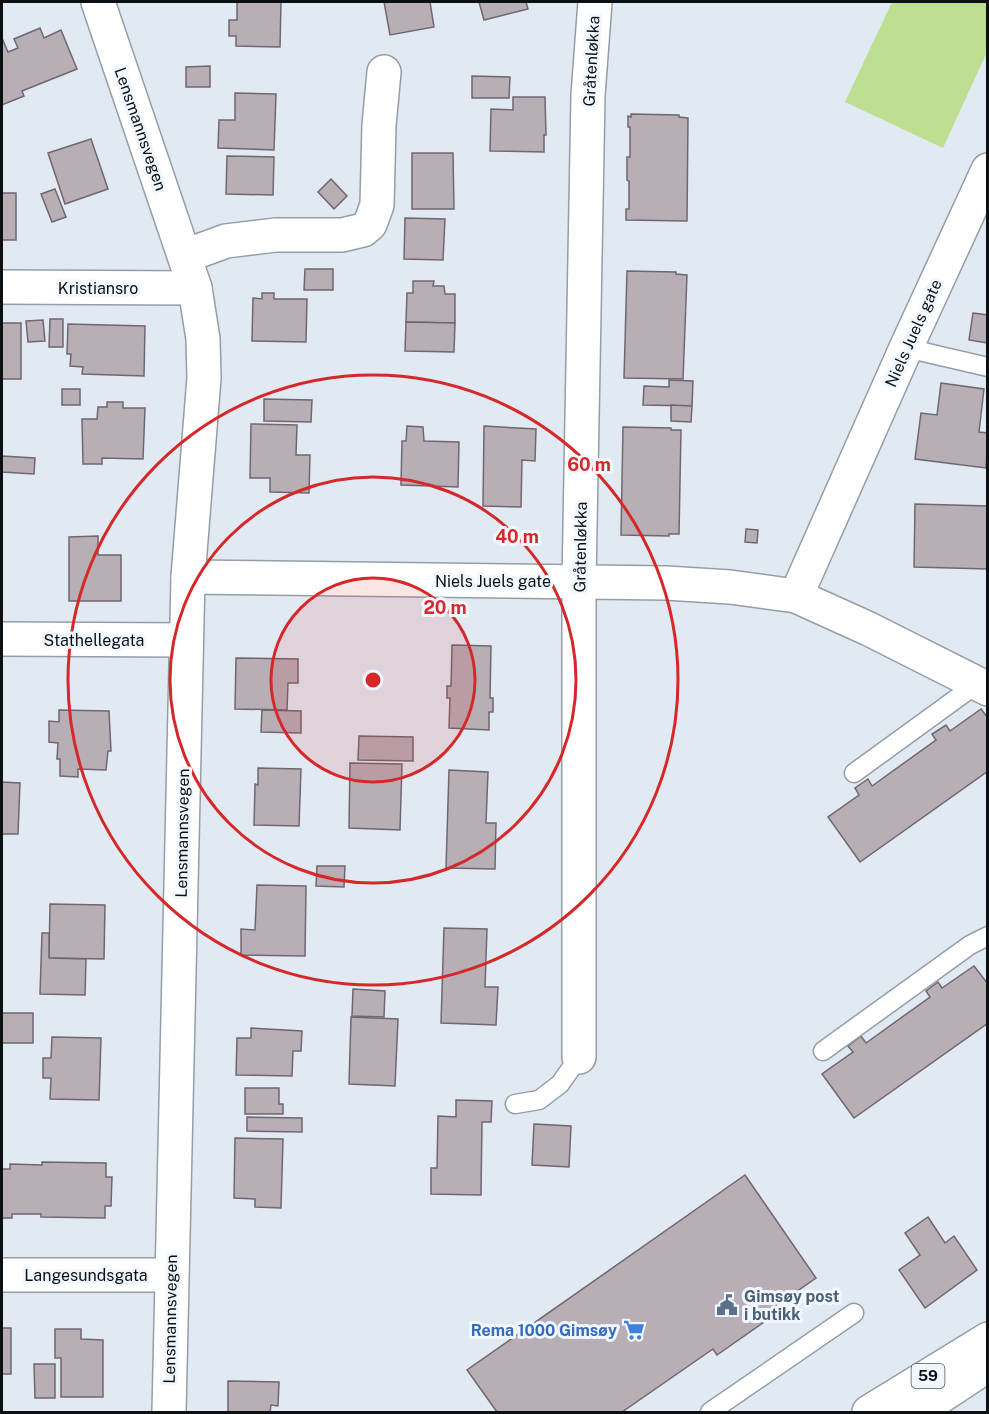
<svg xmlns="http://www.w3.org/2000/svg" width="989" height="1414" viewBox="0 0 989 1414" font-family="'Public Sans',sans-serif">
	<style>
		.green { fill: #bedf91 }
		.building { fill: #b7aeb6; stroke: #70676e; stroke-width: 1.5 }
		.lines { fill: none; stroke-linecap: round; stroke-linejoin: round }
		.lane-casing { stroke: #959da6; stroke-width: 21 }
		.street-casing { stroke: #959da6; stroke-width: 36 }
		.secondary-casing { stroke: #959da6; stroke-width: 36 }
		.primary-casing { stroke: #959da6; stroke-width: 36 }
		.lane { stroke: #fff; stroke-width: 18 }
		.street { stroke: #fff; stroke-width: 33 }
		.secondary { stroke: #fff; stroke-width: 33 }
		.primary { stroke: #fff; stroke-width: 33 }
		.ring { fill: none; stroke: #d62828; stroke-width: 3 }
		.labels { text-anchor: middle; stroke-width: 6; stroke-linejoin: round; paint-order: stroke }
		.shield { fill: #f0f7fe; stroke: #51555a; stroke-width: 1.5 }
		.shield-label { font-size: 15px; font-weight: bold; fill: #0d1013 }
		.street-label { font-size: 16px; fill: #0d1013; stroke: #f0f7fe }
		.service-label { font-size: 16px; font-weight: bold; fill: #4e5e75; stroke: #f0f7fe; text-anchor: start }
		.shop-label { font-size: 16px; font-weight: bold; fill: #366cbe; stroke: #f0f7fe; text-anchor: end }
		.centre { fill: #d62828; stroke: #f0f7fe; stroke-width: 3 }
		.ring-label { font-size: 18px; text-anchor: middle; font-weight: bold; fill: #d62828; stroke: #f0f7fe; stroke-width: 6; stroke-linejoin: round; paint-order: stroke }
	</style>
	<rect width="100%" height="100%" fill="#e1eaf3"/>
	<polygon class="green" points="892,2 987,2 987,52 943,148 845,102"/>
	<g class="building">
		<polygon points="237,2 281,2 280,47 236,46 236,36 229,36 229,20 237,20"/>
		<polygon points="384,2 430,2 434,27 390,35"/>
		<polygon points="479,2 526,2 528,9 484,20"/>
		<polygon points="40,28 44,38 61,30 77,69 22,91 24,96 2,105 2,38 8,52 18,48 14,39"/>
		<polygon points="210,66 210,87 186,87 186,67"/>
		<polygon points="472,76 510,77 509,98 472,98"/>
		<polygon points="235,93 276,94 274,150 218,148 219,120 235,120"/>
		<polygon points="513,97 545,97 546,135 544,135 544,152 490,151 491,109 513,110"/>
		<polygon points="631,114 679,115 679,117 688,118 687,221 626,220 626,209 629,209 629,181 627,180 627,157 630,157 630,127 628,127 628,116 631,117"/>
		<polygon points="91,139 108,189 65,204 48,153"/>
		<polygon points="412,153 453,153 454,209 412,209"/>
		<polygon points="227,156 274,157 273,195 226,194"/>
		<polygon points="331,179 347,196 334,209 318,192"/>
		<polygon points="55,189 66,217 52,222 41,194"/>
		<rect x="2" y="193" width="14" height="47"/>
		<polygon points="405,218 445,219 443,260 404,259"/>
		<polygon points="305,269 333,269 333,290 304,290"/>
		<polygon points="627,271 676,272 676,274 687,275 683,379 624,378"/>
		<polygon points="413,281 434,281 433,286 444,286 445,294 455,294 455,323 406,322 407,293 413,293"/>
		<polygon points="262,293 274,293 274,299 307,299 306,342 252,341 253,298 262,299"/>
		<polygon points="973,313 988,315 988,343 969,340"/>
		<polygon points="50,319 63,319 63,347 49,347"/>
		<polygon points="43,320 45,341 28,342 26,321"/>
		<polygon points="406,322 455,323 454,352 405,351"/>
		<rect x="2" y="323" width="19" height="56"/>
		<polygon points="68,324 145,326 144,376 82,374 83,367 70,366 71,354 67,354"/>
		<polygon points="669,380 693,381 692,406 643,405 644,386 669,387"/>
		<polygon points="941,383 984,389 979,432 988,433 986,468 915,459 921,413 937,415"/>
		<rect x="62" y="389" width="18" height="16"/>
		<polygon points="264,399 312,400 311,422 264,421"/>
		<polygon points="107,402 123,402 123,408 145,408 143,459 102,458 102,464 83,464 82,419 97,419 98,407 107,407"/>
		<polygon points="671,405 692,406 691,422 671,421"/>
		<polygon points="251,424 297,425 296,455 310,455 309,493 270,492 270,478 250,478"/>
		<polygon points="407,426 423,427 424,441 459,442 458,487 401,485 402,441 406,441"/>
		<polygon points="484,426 536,429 535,461 522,460 521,507 483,506"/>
		<polygon points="623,427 671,428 671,430 681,430 679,534 669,534 669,536 621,535"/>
		<polygon points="2,456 35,458 34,474 2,472"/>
		<polygon points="915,504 988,506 988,569 914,567"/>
		<polygon points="746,529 758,530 757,543 745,542"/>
		<polygon points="98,536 98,555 121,555 121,601 69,601 69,537"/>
		<polygon points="452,645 491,646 490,698 493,698 493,712 489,712 489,730 449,728 450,698 447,698 447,686 451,686"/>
		<polygon points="236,658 298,659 298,683 288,683 287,710 235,709"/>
		<polygon points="981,709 988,718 988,771 860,862 828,817 859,795 855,788 868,779 872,786 936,740 932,734 946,725 950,731"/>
		<polygon points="59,710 109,711 111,751 108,751 106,770 78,769 78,777 60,776 60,759 57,759 58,743 49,742 49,721 59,722"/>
		<polygon points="262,710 301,711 301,733 261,732"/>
		<polygon points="359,736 413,737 413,761 358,760"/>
		<polygon points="350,763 402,764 400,830 349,828"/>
		<polygon points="258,768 301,769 299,826 254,825 255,784 258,785"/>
		<polygon points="449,770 488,772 486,823 496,823 495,869 446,868"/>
		<polygon points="2,782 20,783 18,834 2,834"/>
		<polygon points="317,866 345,866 344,887 316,886"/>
		<polygon points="257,885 306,886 305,956 241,955 241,929 255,930"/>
		<polygon points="50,904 105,905 104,959 49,958"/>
		<polygon points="444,928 487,929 485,987 498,987 496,1025 441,1023"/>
		<polygon points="42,933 49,933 49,958 86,959 85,995 40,994"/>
		<polygon points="974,966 988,984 988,1023 854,1118 822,1074 853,1052 848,1046 861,1036 866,1043 930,997 926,991 938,982 942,988"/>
		<polygon points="353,989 385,991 384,1017 352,1016"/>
		<rect x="2" y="1013" width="31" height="30"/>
		<polygon points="351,1017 398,1019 395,1086 349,1084"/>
		<polygon points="251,1028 302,1031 301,1051 293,1051 292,1076 236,1075 237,1038 251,1038"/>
		<polygon points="52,1037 101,1038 99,1100 50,1099 51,1078 43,1078 43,1058 51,1058"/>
		<polygon points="245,1088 279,1088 279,1104 283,1104 283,1114 245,1114"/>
		<polygon points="456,1100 492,1101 491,1122 482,1122 481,1195 431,1194 431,1168 437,1168 438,1116 456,1117"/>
		<polygon points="247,1117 302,1118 302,1132 247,1131"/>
		<polygon points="534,1124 571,1126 569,1167 532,1165"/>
		<polygon points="235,1138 283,1139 281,1208 255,1207 255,1199 234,1198"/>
		<polygon points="42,1162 106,1163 106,1177 112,1177 111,1206 105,1206 105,1218 41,1217 41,1214 12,1214 12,1218 2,1218 2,1169 10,1169 10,1164 42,1165"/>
		<polygon points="745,1175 816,1278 773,1308 777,1313 717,1355 713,1349 622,1412 497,1412 467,1370"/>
		<polygon points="928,1217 945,1243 954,1236 977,1270 925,1308 899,1270 920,1255 905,1233"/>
		<rect x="2" y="1328" width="9" height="46"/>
		<polygon points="55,1329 81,1329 81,1339 103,1340 103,1397 61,1397 61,1358 55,1358"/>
		<polygon points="34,1364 55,1364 55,1398 35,1398"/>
		<polygon points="228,1381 279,1382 278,1406 271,1405 270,1412 228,1412"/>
	</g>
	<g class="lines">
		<defs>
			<g id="lane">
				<polyline points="906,348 988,367"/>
				<polyline points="854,773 978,683"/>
				<polyline points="823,1051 970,945 988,936"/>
				<polyline points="515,1104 539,1100 560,1084 579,1057"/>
				<polyline points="710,1412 854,1313"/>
			</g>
			<g id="street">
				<polyline points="185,256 226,241 276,235 342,235 363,230 370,224 377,205 379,125 384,72"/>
				<polyline points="2,287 195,288"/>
				<polyline points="188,577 666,583 730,587 796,596 869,629 988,689"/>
				<polyline points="796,596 906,348 988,170"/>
				<polyline points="2,639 186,640"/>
				<polyline points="579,1057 579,581 588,95 595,2"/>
				<polyline points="2,1275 171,1275"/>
			</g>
			<polyline id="secondary" points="98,2 195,288 203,339 204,378 188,577 169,1412"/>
			<g id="primary">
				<polyline points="869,1412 988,1339"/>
				<polyline points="917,1412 988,1365"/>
			</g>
		</defs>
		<use href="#lane" class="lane-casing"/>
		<use href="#street" class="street-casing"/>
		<use href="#secondary" class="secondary-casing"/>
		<use href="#primary" class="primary-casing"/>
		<use href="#lane" class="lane"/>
		<use href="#street" class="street"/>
		<use href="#secondary" class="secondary"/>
		<use href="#primary" class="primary"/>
	</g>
	<circle cx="373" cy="680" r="102" fill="#d62828" fill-opacity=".12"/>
	<g class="ring">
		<circle cx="373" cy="680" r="102"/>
		<circle cx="373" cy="680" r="203"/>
		<circle cx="373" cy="680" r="305"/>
	</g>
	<defs>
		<symbol id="civic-bare" viewBox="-9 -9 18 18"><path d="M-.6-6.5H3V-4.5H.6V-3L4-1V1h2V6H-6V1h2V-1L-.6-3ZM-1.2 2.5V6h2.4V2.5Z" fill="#5c6f8a" stroke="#f0f7fe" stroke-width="2.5" paint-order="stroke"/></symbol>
		<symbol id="supermarket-bare" viewBox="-9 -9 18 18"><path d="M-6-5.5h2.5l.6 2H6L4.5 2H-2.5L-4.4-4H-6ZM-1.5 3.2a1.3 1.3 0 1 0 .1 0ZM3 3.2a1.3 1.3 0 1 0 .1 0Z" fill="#3f7fe0" stroke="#f0f7fe" stroke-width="2.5" paint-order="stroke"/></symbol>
	</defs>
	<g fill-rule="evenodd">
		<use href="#civic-bare" x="712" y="1290" width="30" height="30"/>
		<use href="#supermarket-bare" x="619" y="1315" width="30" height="30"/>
	</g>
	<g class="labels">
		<rect class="shield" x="911.5" y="1364" width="33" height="24" rx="4.5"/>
		<g class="shield-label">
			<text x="928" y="1381">59</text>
		</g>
		<g class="street-label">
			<text transform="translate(591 61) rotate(-87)" y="6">Gråtenløkka</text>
			<text transform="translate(141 129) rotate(71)" y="6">Lensmannsvegen</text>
			<text x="98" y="294">Kristiansro</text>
			<text transform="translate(913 333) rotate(-66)" y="6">Niels Juels gate</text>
			<text transform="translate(580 547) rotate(-89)" y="6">Gråtenløkka</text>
			<text x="493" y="587">Niels Juels gate</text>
			<text x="94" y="646">Stathellegata</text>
			<text transform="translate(182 833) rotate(-89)" y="6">Lensmannsvegen</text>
			<text x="86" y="1281">Langesundsgata</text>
			<text transform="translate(170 1319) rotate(-89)" y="6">Lensmannsvegen</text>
		</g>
		<g class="service-label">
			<text x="744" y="1302">Gimsøy post<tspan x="744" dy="18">i butikk</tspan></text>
		</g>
		<g class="shop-label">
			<text x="617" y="1336">Rema 1000 Gimsøy</text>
		</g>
	</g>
	<circle cx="373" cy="680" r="9" class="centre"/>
	<g class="ring-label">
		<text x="589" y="471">60 m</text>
		<text x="517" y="543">40 m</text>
		<text x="445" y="614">20 m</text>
	</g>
	<rect width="989" height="1414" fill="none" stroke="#0d1013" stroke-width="6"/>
</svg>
